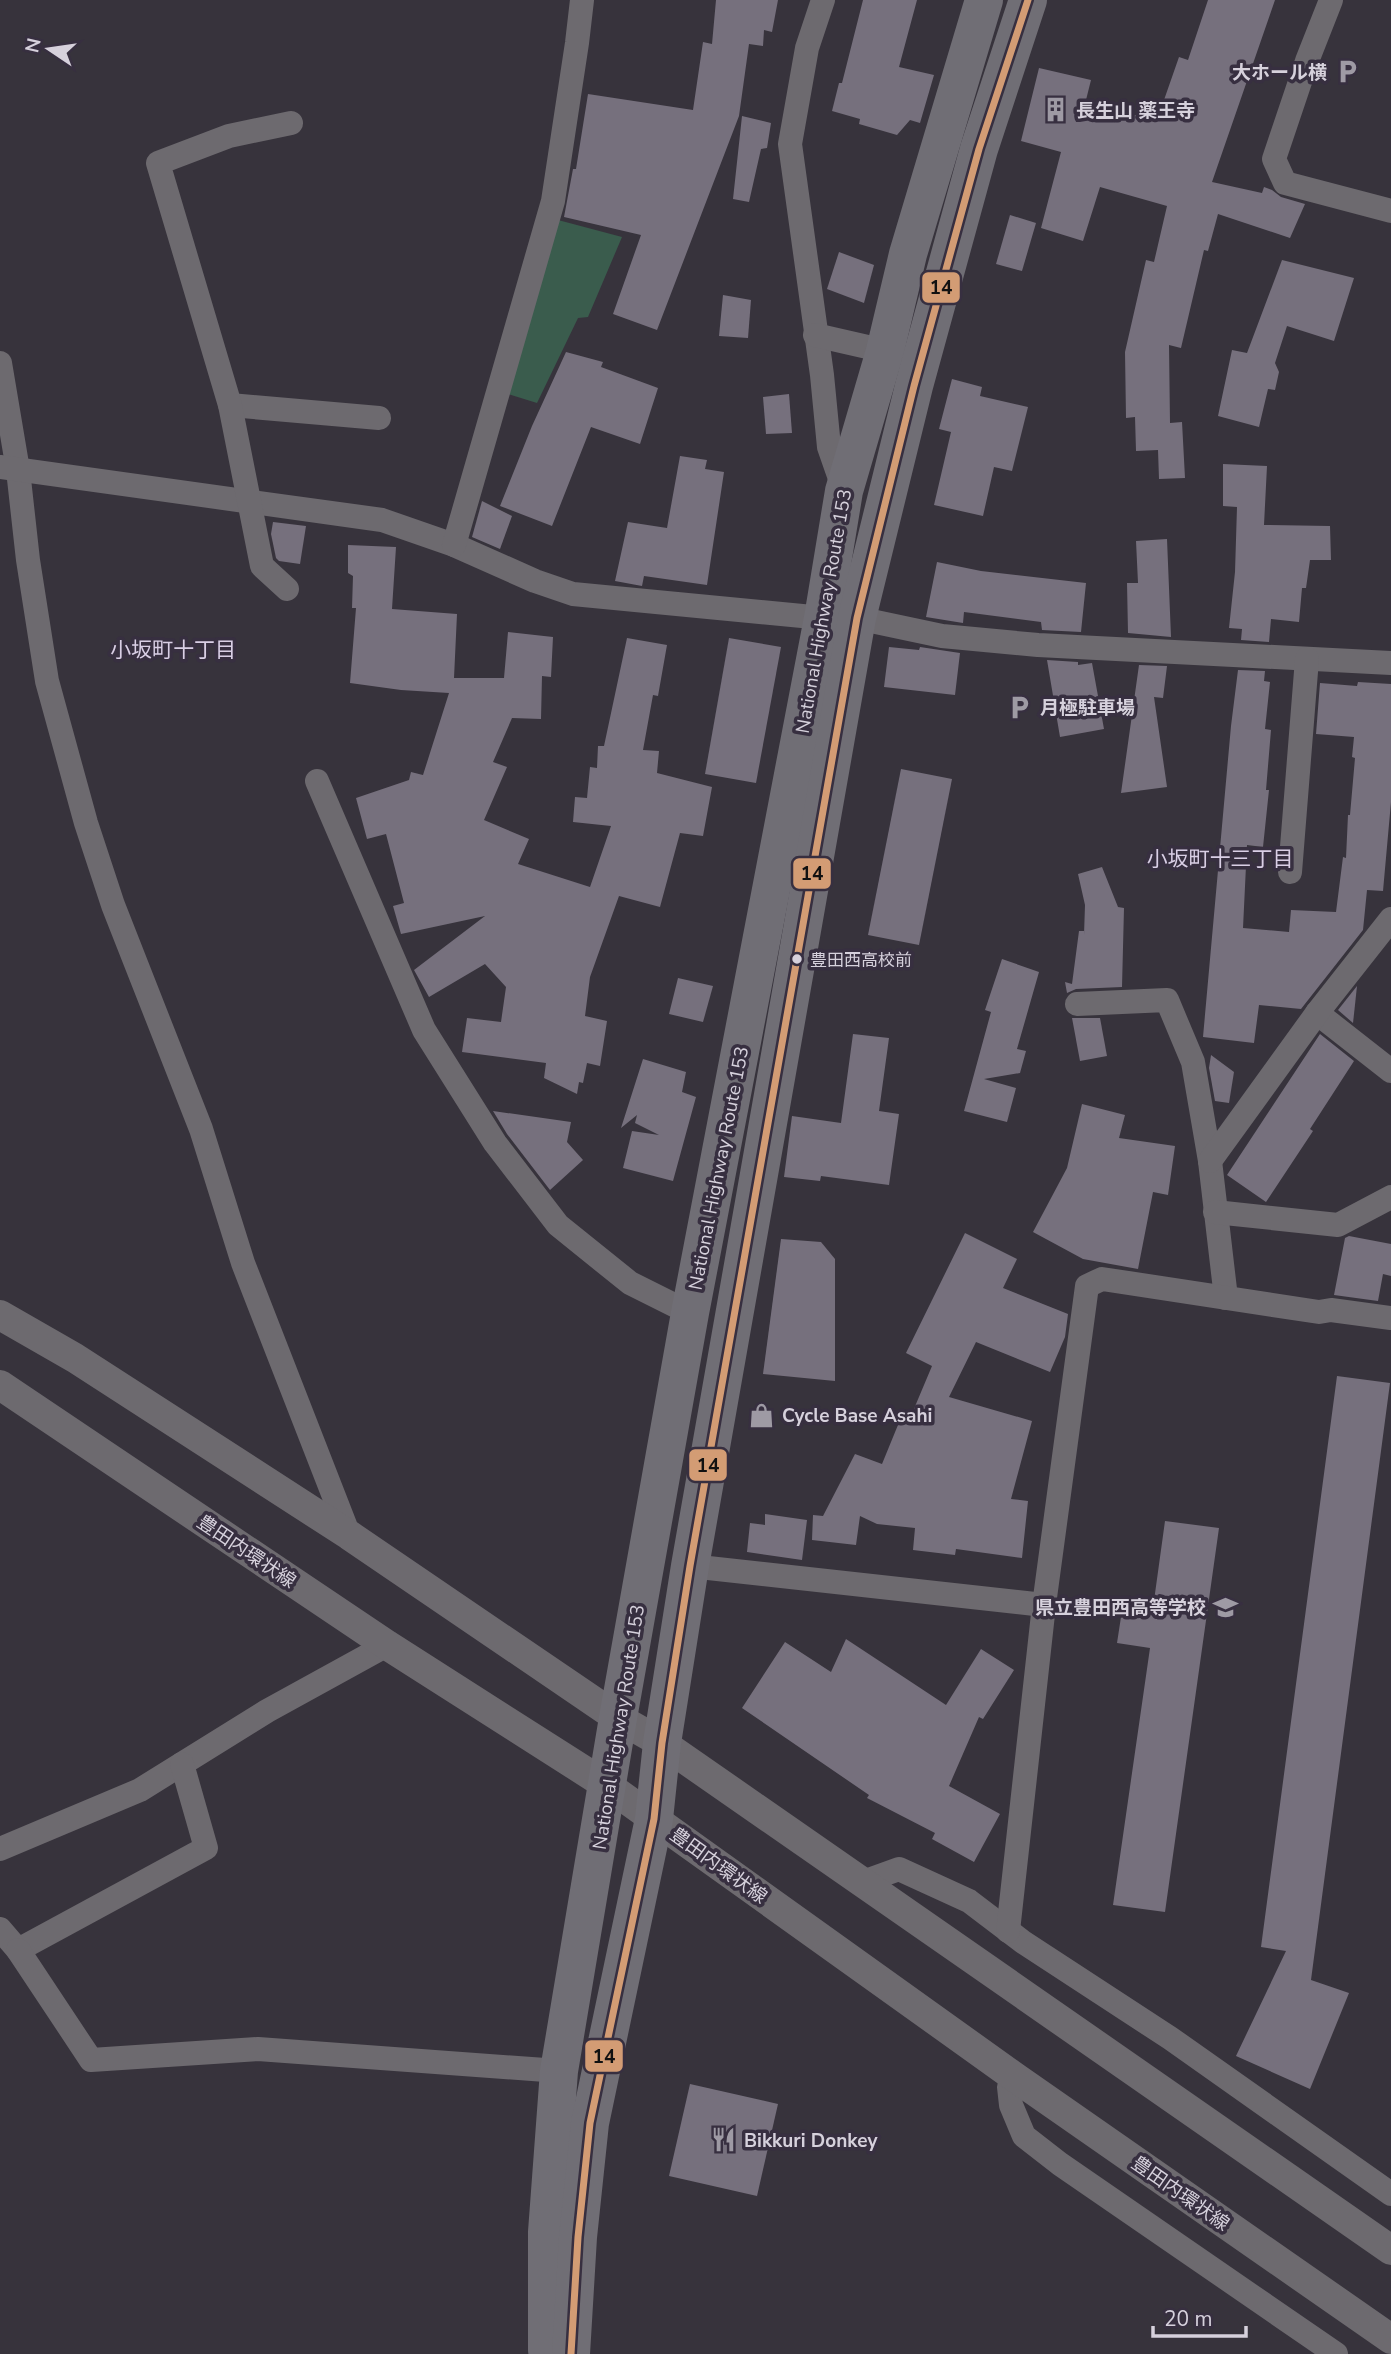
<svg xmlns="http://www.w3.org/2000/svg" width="1391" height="2354" viewBox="0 0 1391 2354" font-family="'Nunito Sans','Noto Sans JP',sans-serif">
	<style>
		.green { fill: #3a5c4d }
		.building { fill: #76707d }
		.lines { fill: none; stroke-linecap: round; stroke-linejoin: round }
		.minor { stroke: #6d6a6f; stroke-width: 24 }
		.tertiary { stroke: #6d6a6f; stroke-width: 30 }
		.trunk { stroke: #706e75; stroke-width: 38 }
		.bus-1-casing { stroke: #372f40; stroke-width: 12 }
		.bus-1 { stroke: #d39c74; stroke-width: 7 }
		.bus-dot { fill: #d6d1dc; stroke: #372f40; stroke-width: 2.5 }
		.labels { text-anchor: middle; stroke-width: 7; stroke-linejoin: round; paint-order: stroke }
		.bus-label { font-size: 17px; fill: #d6d1dc; stroke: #372f40; text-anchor: start }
		.poi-label { font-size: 19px; font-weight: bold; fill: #d6d1dc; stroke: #372f40; text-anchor: start }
		.street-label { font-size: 19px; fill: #d6d1dc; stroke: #372f40 }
		.neighbourhood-label { font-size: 21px; fill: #d9cfe5; stroke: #372f40 }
		.line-badge { stroke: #372f40; stroke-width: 2.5 }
		.pale-badge-label { font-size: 19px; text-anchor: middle; font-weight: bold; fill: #111 }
	</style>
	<rect width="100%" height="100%" fill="#37333c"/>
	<polygon class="green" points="558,220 622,237 588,317 578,318 537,403 505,393"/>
	<g class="building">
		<polygon points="716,0 778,0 772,32 764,30 763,46 749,44 739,116 657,330 613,314 641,235 564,217 573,169 576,169 588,94 693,110 703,42 712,44"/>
		<polygon points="863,0 917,0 899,67 934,75 920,123 910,120 897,135 859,124 860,119 832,111 839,83 842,83"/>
		<polygon points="1208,0 1275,0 1212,182 1262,193 1264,187 1272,190 1281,197 1305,204 1290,238 1218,214 1208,251 1204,250 1181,348 1169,345 1170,423 1182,422 1185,478 1159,479 1158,450 1136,451 1135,417 1126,418 1125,352 1146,260 1154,262 1167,206 1100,187 1083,241 1041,228 1061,152 1021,141 1039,68 1091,80 1085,104 1157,120 1179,57 1188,60"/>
		<polygon points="742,116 771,123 767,148 761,149 749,202 733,199"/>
		<polygon points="1010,215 1036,223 1022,271 996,264"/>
		<polygon points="839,252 874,265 864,303 827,289"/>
		<polygon points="1282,260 1354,278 1334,341 1287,326 1275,363 1279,372 1275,390 1268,389 1259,427 1218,416 1232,350 1247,353"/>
		<polygon points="723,295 751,300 748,338 719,336"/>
		<polygon points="566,352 603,362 601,367 658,388 640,444 591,427 552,526 500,506 532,426"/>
		<polygon points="952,379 982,387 980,396 1028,407 1012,471 994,467 983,516 934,505 951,432 939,429"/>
		<polygon points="789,394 792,433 766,434 763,397"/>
		<polygon points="680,456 707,460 705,469 724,472 707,585 644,576 642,586 615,581 628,522 667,528"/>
		<polygon points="1223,464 1267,466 1264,525 1330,526 1331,560 1310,560 1306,588 1302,588 1299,622 1271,619 1269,642 1241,640 1242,629 1229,628 1235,572 1237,507 1223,506"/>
		<polygon points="482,501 512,516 500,549 472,537"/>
		<polygon points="273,522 306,526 300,564 279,561 276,558 271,534"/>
		<polygon points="1167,539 1171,637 1128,633 1127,583 1138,583 1136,541"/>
		<polygon points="348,545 396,547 392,609 457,614 454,678 504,678 508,632 553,637 551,677 542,676 541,719 512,718 493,762 507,767 484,820 529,839 518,864 590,887 611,826 573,822 575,797 587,798 590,767 597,768 598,746 604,746 627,638 667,645 658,696 653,695 643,750 659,751 657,773 712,787 703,836 680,833 660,907 619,896 590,977 585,1016 607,1021 600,1066 587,1063 583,1083 579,1082 577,1094 544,1078 546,1063 462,1052 467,1018 501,1022 506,987 485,964 429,997 414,970 485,916 401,934 393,906 404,903 386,834 367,839 356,798 409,780 411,772 423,775 449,693 401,690 350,683 356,608 352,608 353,576 348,573"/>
		<polygon points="937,562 981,571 1086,583 1081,632 1042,630 1041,622 964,612 963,623 926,617"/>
		<polygon points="729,638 781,647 756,783 705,774"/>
		<polygon points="889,647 919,650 920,647 960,653 955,695 884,687"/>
		<polygon points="1047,660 1078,662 1078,665 1092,663 1104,729 1060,737"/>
		<polygon points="1139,665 1167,666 1163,698 1154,697 1167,787 1121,793"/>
		<polygon points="1238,670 1265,671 1264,681 1270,682 1265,729 1271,730 1266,790 1269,790 1263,847 1247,845 1243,928 1289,932 1291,910 1336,912 1343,857 1346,858 1348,815 1350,815 1355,758 1352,757 1354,737 1316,734 1320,683 1357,686 1358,682 1391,684 1391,802 1383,891 1367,890 1363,930 1301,1009 1259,1005 1254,1043 1203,1037 1231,726"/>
		<polygon points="901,769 952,779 919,945 868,935"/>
		<polygon points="1102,867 1118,907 1124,908 1122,987 1076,989 1067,993 1065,982 1072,984 1079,931 1084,931 1084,935 1085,905 1078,874"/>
		<polygon points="1002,959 1039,972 1017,1049 1026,1051 1020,1073 984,1079 1016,1088 1007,1122 964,1111 991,1012 985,1010"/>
		<polygon points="678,978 713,986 703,1022 669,1014"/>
		<polygon points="1357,986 1354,1014 1353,1023 1338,1010"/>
		<polygon points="1072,1018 1100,1018 1107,1056 1080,1061"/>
		<polygon points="853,1034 889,1038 879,1111 899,1114 889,1185 821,1176 820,1181 784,1177 792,1116 841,1123"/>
		<polygon points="1320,1034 1354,1061 1310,1129 1313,1131 1266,1202 1227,1175"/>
		<polygon points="1211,1055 1234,1072 1229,1103 1215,1101 1209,1068"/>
		<polygon points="643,1059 686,1072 682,1092 696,1097 673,1181 623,1168 632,1131 659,1135 635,1123 637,1115 621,1128"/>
		<polygon points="1082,1104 1125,1115 1119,1138 1175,1146 1168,1195 1153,1192 1138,1269 1083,1259 1033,1232 1067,1168"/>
		<polygon points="493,1111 571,1122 567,1142 583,1160 550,1190 507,1134"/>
		<polygon points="965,1233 1017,1259 1003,1288 1068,1314 1065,1337 1050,1372 976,1342 949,1397 1032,1421 1011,1499 1028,1501 1022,1558 956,1549 955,1555 913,1550 915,1528 877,1524 860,1516 856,1545 812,1540 813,1515 823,1516 855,1454 882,1464 900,1420 908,1423 932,1366 906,1353"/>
		<polygon points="1349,1236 1391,1244 1391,1276 1383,1274 1378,1301 1334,1295 1345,1238"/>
		<polygon points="781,1239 821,1242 835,1259 835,1381 763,1374"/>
		<polygon points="1337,1376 1390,1383 1311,1980 1349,1993 1310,2089 1236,2056 1286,1951 1261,1947"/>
		<polygon points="765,1514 807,1520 802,1560 747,1552 750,1523 765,1525"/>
		<polygon points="1165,1521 1219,1528 1165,1912 1113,1905 1150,1648 1117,1643 1123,1604 1153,1608"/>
		<polygon points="846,1639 946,1705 981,1649 1014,1670 983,1719 979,1717 949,1786 1000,1814 974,1862 932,1839 935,1833 867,1798 869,1795 742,1708 785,1642 831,1672"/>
		<polygon points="690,2084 778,2104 757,2196 669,2176"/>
	</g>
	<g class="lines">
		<g class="minor">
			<polyline points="823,0 807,48 790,144 822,375 829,447 844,490"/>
			<polyline points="1331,0 1307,61 1274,159 1285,183 1391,211"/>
			<polyline points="815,335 885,351"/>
			<polyline points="0,363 18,470 28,560 47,681 86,823 113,905 201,1129 243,1263 349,1535"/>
			<polyline points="230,405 379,418"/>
			<polyline points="0,467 382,520 454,545 535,581 573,594 823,618 857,618 942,636 1038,645 1391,663"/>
			<polyline points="454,545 553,201 577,43 582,0"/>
			<polyline points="287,589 262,566 230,405 158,163 229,136 291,123"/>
			<polyline points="317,781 424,1030 495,1143 558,1225 630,1283 690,1313"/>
			<polyline points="1290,872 1307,659"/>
			<polyline points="1077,1004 1167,1000 1193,1062 1210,1161 1226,1298"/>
			<polyline points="1317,1013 1391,1071"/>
			<polyline points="1210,1161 1317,1013 1391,919"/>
			<polyline points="1215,1212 1338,1225 1391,1197"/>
			<polyline points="690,1566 1044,1605 1087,1286 1102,1279 1319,1312 1331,1310 1391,1318"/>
			<polyline points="0,1849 140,1790 267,1711 387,1645"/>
			<polyline points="863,1882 899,1869 969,1901 1023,1942 1170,2038 1391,2194"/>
			<polyline points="0,1929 18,1950 206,1848 182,1764"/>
			<polyline points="1008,1931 1044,1605"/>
			<polyline points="18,1950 91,2060 258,2049 559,2071"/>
			<polyline points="1016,2078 1009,2087 1011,2105 1024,2136 1060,2164 1336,2354"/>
		</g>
		<g class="tertiary">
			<polyline points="0,1315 75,1358 349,1535 618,1718 662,1743 1391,2250"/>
			<polyline points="0,1385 387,1645 608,1786 1016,2078 1391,2339"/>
		</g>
		<g class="trunk">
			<polyline points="547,2350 547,2232 559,2071 618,1718 690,1313 823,618 844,491 885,351 908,254 984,0"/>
			<polyline points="571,2354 578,2237 590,2123 654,1819 662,1743 690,1566 857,618 914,386 979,149 1028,0"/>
		</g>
		<defs>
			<polyline id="bus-1" points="571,2354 578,2237 590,2123 654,1819 662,1743 690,1566 857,618 914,386 979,149 1028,0"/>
		</defs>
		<use href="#bus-1" class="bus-1-casing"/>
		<use href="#bus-1" class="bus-1"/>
	</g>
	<defs>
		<symbol id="parking-bare" viewBox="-9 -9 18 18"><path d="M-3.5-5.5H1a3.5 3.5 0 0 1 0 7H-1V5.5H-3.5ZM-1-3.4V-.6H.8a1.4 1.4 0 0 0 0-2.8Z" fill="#9e9aa4" stroke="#372f40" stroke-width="2.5" paint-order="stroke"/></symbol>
		<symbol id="building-bare" viewBox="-9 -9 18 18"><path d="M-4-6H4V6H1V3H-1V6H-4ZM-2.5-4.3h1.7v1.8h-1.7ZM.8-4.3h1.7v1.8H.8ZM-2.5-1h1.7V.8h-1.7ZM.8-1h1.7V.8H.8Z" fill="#9e9aa4" stroke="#372f40" stroke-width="2.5" paint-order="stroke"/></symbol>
		<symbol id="shop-bare" viewBox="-9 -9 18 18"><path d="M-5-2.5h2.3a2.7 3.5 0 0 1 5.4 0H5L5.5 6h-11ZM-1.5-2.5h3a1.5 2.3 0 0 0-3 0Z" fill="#9e9aa4" stroke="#372f40" stroke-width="2.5" paint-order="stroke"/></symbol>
		<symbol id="school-bare" viewBox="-9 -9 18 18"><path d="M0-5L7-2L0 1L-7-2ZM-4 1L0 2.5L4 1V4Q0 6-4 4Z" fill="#9e9aa4" stroke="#372f40" stroke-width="2.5" paint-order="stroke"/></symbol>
		<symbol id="restaurant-bare" viewBox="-9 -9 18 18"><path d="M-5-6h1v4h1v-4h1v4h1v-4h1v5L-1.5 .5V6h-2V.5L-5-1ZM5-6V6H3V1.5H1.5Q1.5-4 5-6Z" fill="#9e9aa4" stroke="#372f40" stroke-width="2.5" paint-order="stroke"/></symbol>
	</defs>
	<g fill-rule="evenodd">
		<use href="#parking-bare" x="1330" y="54" width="35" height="35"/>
		<use href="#building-bare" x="1038" y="92" width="35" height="35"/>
		<use href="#parking-bare" x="1002" y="690" width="35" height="35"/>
		<use href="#shop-bare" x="744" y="1398" width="35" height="35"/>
		<use href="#school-bare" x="1208" y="1590" width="35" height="35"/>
		<use href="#restaurant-bare" x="706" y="2122" width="35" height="35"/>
	</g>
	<circle class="bus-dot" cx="797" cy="959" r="6"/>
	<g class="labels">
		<g class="bus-label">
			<text x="810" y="966">豊田西高校前</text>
		</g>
		<g class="poi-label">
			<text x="1327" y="79" text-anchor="end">大ホール横</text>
			<text x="1076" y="117">長生山 薬王寺</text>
			<text x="1040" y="714">月極駐車場</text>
			<text x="782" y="1422">Cycle Base Asahi</text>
			<text x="1206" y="1614" text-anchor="end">県立豊田西高等学校</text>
			<text x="744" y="2147">Bikkuri Donkey</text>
		</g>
		<g class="street-label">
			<text transform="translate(823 611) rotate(-80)" y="7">National Highway Route 153</text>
			<text transform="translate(718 1168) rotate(-79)" y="7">National Highway Route 153</text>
			<text transform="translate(247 1551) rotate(34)" y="7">豊田内環状線</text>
			<text transform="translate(618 1727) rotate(-81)" y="7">National Highway Route 153</text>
			<text transform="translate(719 1865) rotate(36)" y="7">豊田内環状線</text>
			<text transform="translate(1181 2193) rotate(35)" y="7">豊田内環状線</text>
		</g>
		<g class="neighbourhood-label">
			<text x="173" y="657">小坂町十丁目</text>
			<text x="1220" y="866">小坂町十三丁目</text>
		</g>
	</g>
	<g class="line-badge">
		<rect x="921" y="271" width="40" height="33" rx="7" fill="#d39c74"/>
		<rect x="792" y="857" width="40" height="33" rx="7" fill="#d39c74"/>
		<rect x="688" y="1448" width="40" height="34" rx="7" fill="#d39c74"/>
		<rect x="584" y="2039" width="40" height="34" rx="7" fill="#d39c74"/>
	</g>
	<g class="pale-badge-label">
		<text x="941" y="294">14</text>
		<text x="812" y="880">14</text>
		<text x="708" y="1472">14</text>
		<text x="604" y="2063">14</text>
	</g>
	<g transform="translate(49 49) rotate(283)" stroke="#372f40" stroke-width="5" paint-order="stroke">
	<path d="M0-5L12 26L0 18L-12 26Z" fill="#d6d1dc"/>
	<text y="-10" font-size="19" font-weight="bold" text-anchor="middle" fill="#d6d1dc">N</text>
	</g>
	<path d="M1153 2326v10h93v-10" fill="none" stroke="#d6d1dc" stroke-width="3.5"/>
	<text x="1164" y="2326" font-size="21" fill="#d6d1dc" stroke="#372f40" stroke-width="5" paint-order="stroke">20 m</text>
</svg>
